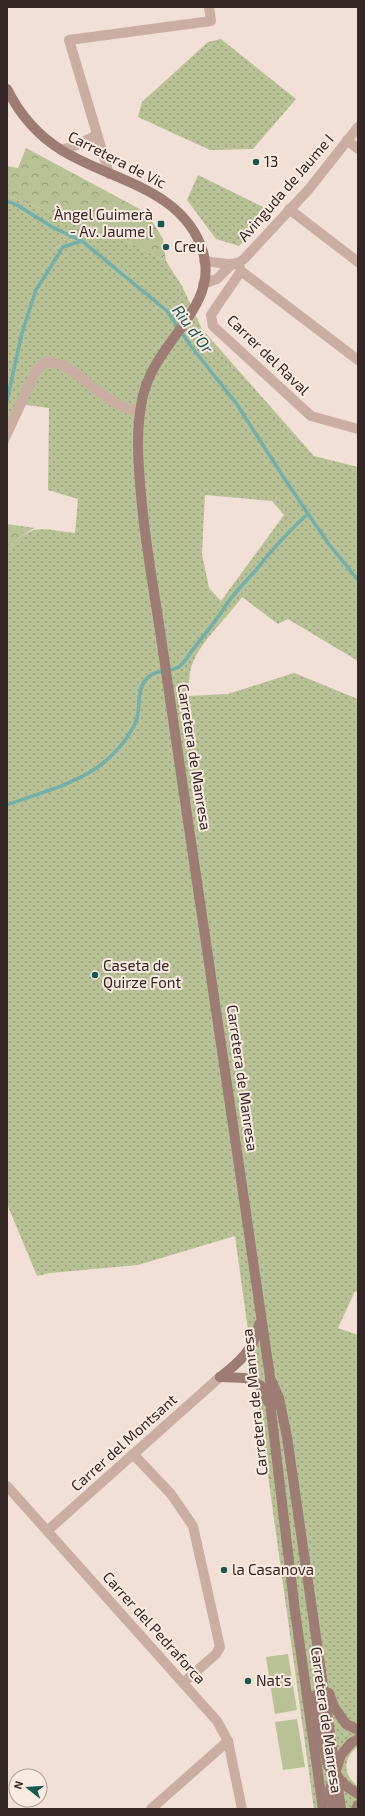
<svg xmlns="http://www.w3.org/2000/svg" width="365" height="1816" viewBox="0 0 365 1816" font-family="'Exo 2',sans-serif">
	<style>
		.grass { fill: url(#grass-dots); fill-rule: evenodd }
		.forest { fill: url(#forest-crowns) }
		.pitch { fill: #b9c196 }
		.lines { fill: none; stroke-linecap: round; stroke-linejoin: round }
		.stream { stroke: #74b0a9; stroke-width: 3.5 }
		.minor { stroke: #caaea2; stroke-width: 10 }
		.tertiary { stroke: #caaea2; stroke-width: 10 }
		.secondary { stroke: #9d7c73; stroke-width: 10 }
		.poi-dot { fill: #195751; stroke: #faebe2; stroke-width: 1.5 }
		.labels { text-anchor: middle; stroke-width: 4; stroke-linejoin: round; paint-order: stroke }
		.street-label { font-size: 15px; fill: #342725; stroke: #faebe2 }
		.poi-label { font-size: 15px; fill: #342725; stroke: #faebe2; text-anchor: start }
		.water-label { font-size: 16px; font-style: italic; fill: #195751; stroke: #faebe2 }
	</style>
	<defs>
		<pattern id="grass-dots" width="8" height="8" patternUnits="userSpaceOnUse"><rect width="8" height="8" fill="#b9c196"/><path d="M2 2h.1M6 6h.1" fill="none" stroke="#979d7a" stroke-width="1.8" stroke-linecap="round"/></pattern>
		<pattern id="forest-crowns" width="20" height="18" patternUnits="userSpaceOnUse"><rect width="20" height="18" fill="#b9c196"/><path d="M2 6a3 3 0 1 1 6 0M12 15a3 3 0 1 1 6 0" fill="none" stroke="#979d7a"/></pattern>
	</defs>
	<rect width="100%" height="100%" fill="#f2e0d6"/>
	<g class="grass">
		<polygon points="221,39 296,99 253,149 210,150 138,117 142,102 208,42"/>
		<polygon points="198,175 269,210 239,246 216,239 187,200"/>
		<path d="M7 196 111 234 166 261 182 286 202 329 314 456 358 467V661L288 619 278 624 242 597C227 618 203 639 193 662 188 673 190 684 187 696L228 694 294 673 358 699V1292L355 1291 338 1328 358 1335V1747C343 1757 342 1775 358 1786V1809H314L235 1236 138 1265 50 1273 37 1276 7 1204V550C32 522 40 529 75 533L78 499 48 490 49 408 19 404 10 439 7 446ZM205 495 272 501 284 515 221 601 209 588 202 554Z"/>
	</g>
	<g class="forest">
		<polygon points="26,148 147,213 163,239 166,261 111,234 7,196 7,166 18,168"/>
		<path d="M7 524 35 528C23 533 16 540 7 550Z"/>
	</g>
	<g class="pitch">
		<polygon points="288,1654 297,1710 275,1714 266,1657"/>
		<polygon points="297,1719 305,1767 283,1770 275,1722"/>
	</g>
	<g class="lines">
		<g class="stream">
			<polyline points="7,201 17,205 54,228 82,241"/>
			<polyline points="7,400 22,333 36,290 63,247 82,241 167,311 190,345 236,403 286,481 328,543 358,580"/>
			<path d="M7 805C58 786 105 779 134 726 143 710 134 693 147 678 157 668 172 673 180 666 187 660 191 651 197 644 209 630 219 616 229 601 237 590 246 581 255 571 272 550 288 531 308 514"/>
		</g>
		<g class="minor">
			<polyline points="347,140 358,149"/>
			<polyline points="61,150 77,145 97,135"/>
			<polyline points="109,174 69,40 211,21 209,7"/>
			<polyline points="289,209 358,262"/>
			<polyline points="239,265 241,271 358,360"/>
			<polyline points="241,271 211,315 213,326 311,416 358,429"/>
			<path d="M7 434 36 370 47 362C52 363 58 363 62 365 91 380 106 406 141 412"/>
			<polyline points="133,1454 171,1494 193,1526 220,1647 216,1654 183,1683"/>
			<polyline points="7,1486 217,1721 228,1741 242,1809"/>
			<polyline points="47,1531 220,1377"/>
			<polyline points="151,1809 228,1741"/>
		</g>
		<g class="tertiary">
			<path d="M204 261C218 262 233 268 244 259L309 189 358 127"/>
			<polyline points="203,284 217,279 232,264"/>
		</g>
		<g class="secondary">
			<path d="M7 89C20 115 38 136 63 151 112 181 184 189 203 252 218 302 166 336 149 378 137 405 137 440 139 469 142 521 151 573 159 624 169 692 179 760 189 828 217 1011 243 1194 270 1377L271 1411 295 1611 323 1809"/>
			<path d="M220 1377C239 1363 255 1348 259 1324"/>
			<polyline points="220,1377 246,1378 261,1386 268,1402"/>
			<polyline points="272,1382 279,1398 287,1437 341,1809"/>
			<polyline points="329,1693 334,1707 346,1724 358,1730"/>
			<polyline points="313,1696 328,1766 346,1786 358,1794"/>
			<polyline points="333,1809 330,1789 341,1755 351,1743 358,1739"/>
			<polyline points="356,1809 358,1805"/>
		</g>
	</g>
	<g class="poi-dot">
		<circle cx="256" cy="162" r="4"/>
		<rect x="157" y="220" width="8" height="8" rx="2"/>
		<circle cx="166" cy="247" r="4"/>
		<circle cx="95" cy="975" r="4"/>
		<circle cx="224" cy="1570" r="4"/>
		<circle cx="248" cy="1681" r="4"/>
	</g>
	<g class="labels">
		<g class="street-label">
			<text transform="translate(117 160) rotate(27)" y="5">Carretera de Vic</text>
			<text transform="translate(286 188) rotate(-49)" y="5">Avinguda de Jaume I</text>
			<text transform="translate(268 355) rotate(44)" y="5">Carrer del Raval</text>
			<text transform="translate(194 757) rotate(81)" y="5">Carretera de Manresa</text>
			<text transform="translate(242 1078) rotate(82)" y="5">Carretera de Manresa</text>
			<text transform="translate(255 1402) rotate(-96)" y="5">Carretera de Manresa</text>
			<text transform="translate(124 1443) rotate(-42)" y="5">Carrer del Montsant</text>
			<text transform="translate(154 1628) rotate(48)" y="5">Carrer del Pedraforca</text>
			<text transform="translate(326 1720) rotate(82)" y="5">Carretera de Manresa</text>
		</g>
		<g class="poi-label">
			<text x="264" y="167">13</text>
			<text x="153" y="220" text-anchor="end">Àngel Guimerà<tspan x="153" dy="17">- Av. Jaume l</tspan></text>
			<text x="174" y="252">Creu</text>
			<text x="103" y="971">Caseta de<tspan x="103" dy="17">Quirze Font</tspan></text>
			<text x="232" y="1575">la Casanova</text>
			<text x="256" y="1686">Nat's</text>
		</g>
		<g class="water-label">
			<text transform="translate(193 329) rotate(53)" y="6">Riu d'Or</text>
		</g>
	</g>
	<rect width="365" height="1816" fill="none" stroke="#342725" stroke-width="16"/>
	<g transform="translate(28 1788) rotate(287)"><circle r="19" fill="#faebe2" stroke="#ab9d96"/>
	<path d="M0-3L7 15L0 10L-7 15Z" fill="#195751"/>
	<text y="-6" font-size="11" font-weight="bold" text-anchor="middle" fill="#342725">N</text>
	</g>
</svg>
